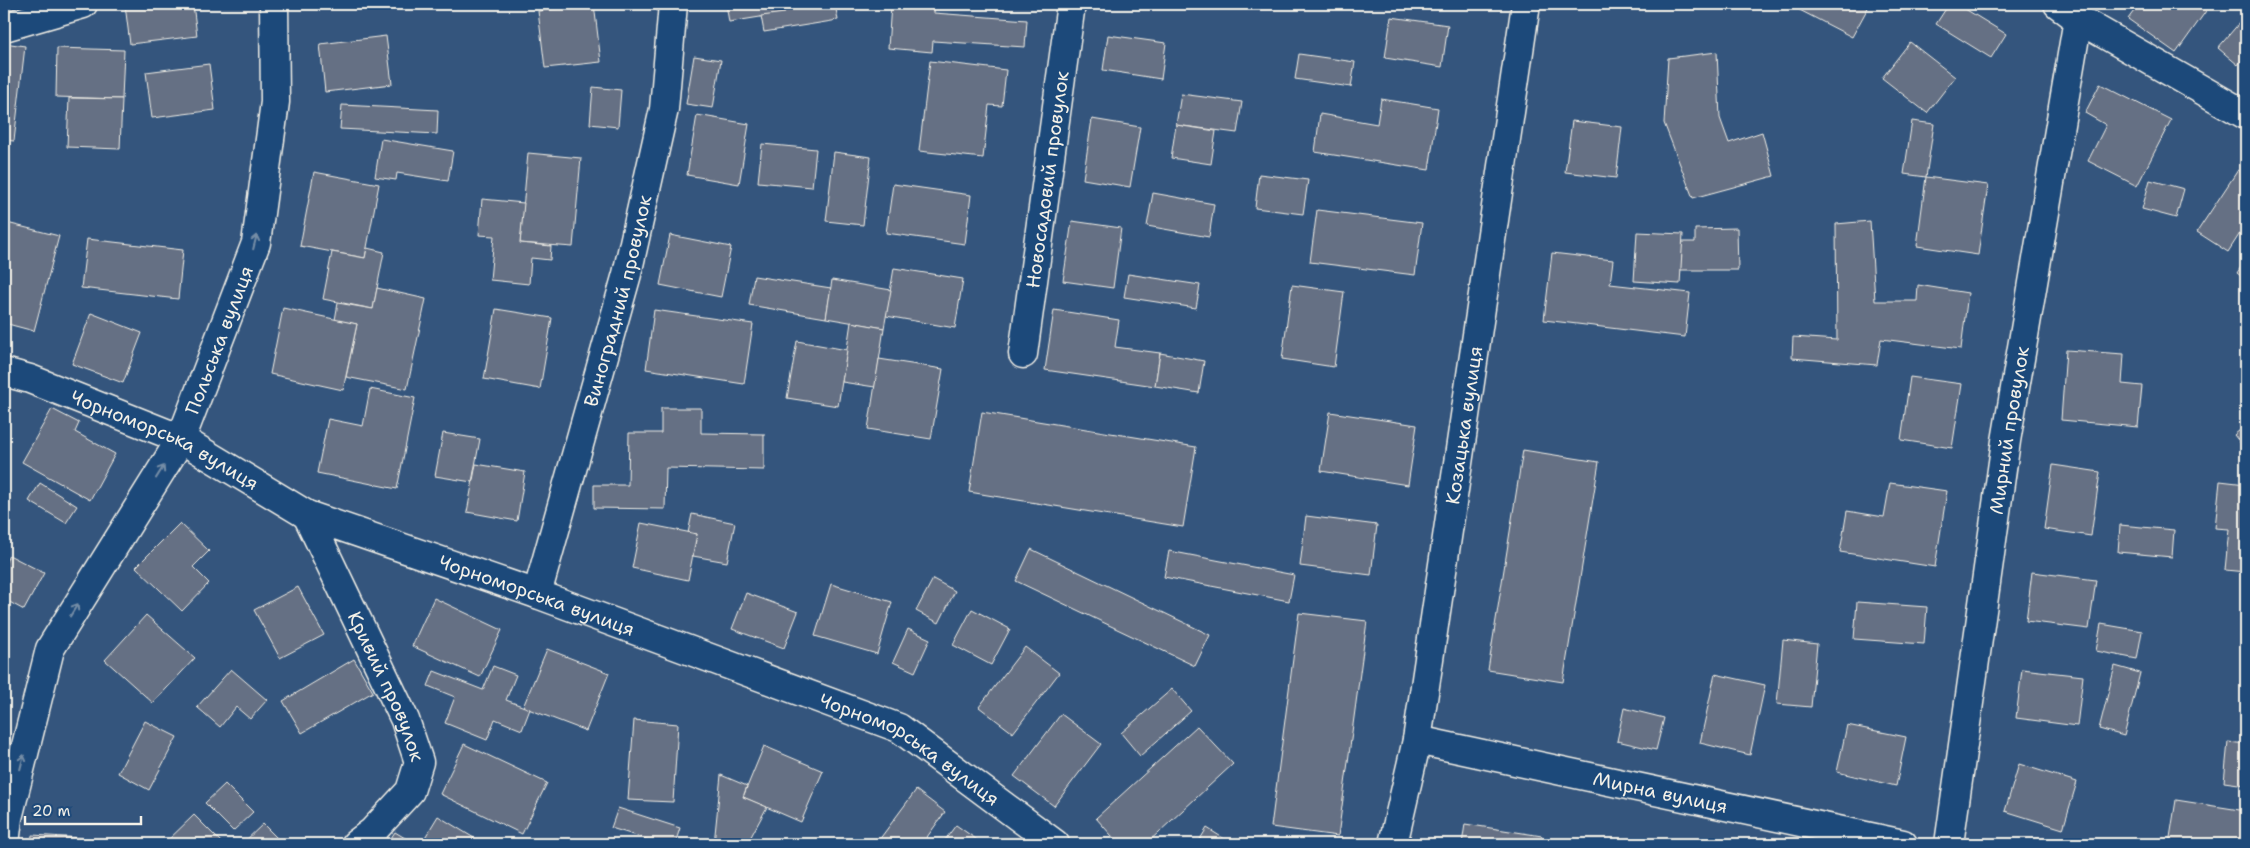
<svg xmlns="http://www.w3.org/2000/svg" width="2250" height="848" viewBox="0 0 2250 848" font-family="'Shantell Sans',sans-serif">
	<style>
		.building { fill: #657084; stroke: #f4f1e8 }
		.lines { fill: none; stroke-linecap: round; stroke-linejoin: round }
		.minor-casing { stroke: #f4f1e8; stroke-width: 31 }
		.minor { stroke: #1f4a7a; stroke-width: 28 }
		.oneway { stroke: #748da6 }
		.labels { text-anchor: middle; stroke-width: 5; stroke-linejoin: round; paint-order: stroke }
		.street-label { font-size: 19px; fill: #f4f1e8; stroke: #1f4a7a }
	</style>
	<rect width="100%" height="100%" fill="#34557d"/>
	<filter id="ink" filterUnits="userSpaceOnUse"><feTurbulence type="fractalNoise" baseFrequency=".02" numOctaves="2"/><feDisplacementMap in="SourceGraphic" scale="10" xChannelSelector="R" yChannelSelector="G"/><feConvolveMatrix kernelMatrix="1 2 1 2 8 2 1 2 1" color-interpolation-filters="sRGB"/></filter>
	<g filter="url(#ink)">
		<g class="building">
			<polygon points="193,4 197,36 130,44 125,5"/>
			<polygon points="594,4 601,62 545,68 538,11"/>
			<polygon points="726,4 783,4 785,13 729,22"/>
			<polygon points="783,4 835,4 838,20 764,32 761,16 785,13"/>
			<polygon points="891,4 935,4 934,13 1027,20 1025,47 933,41 932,52 888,48"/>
			<polygon points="1788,4 1870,4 1852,37"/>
			<polygon points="1949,4 1957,4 2006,34 1991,58 1936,24"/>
			<polygon points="2139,4 2211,4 2176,53 2128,19"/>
			<polygon points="2246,15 2246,55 2238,65 2218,48"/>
			<polygon points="1391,17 1448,25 1442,67 1385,58"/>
			<polygon points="1108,35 1166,43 1161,79 1103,70"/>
			<polygon points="386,36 392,84 325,92 320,44"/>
			<polygon points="1910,42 1955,77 1927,113 1882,78"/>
			<polygon points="4,43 25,46 14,141 4,140"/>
			<polygon points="57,48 124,50 122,99 56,97"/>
			<polygon points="1717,52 1720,118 1729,143 1762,132 1774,176 1693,198 1664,123 1668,58"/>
			<polygon points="1299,54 1355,62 1351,87 1295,79"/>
			<polygon points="694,56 721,60 713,108 686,104"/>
			<polygon points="930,61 1006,70 1002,106 989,105 983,158 919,151"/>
			<polygon points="209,64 215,110 152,118 146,72"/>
			<polygon points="2100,84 2171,120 2137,186 2088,161 2106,125 2085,113"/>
			<polygon points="593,87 621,90 618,127 590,124"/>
			<polygon points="1181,94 1242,102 1237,133 1176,125"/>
			<polygon points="69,98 122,99 120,149 67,147"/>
			<polygon points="1381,99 1438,108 1429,170 1315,152 1320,114 1377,124"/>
			<polygon points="342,105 438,110 437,134 340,129"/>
			<polygon points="697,115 749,124 739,184 687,175"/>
			<polygon points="1092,119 1140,127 1130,187 1083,179"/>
			<polygon points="1572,121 1622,127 1616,178 1565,172"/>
			<polygon points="1912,121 1934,124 1926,177 1904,174"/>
			<polygon points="1176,125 1216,131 1211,164 1171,158"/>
			<polygon points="381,139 453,151 448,181 397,173 396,180 375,177"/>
			<polygon points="762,144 816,149 812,187 758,182"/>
			<polygon points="834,152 871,157 863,225 826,221"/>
			<polygon points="528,153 581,158 573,247 520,243"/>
			<polygon points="2238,170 2246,175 2246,224 2228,252 2197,232"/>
			<polygon points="314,172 379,184 365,258 300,246"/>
			<polygon points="1259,174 1308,180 1303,214 1255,208"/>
			<polygon points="1926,177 1988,185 1978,255 1917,246"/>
			<polygon points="2150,180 2184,189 2176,218 2142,209"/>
			<polygon points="893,184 971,195 965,244 886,233"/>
			<polygon points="1153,193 1214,204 1209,237 1147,226"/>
			<polygon points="482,199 524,203 520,243 551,246 550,260 531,258 529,284 490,280 494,236 479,235"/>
			<polygon points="1317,210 1422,223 1415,275 1310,262"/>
			<polygon points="1072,221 1121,228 1113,288 1063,281"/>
			<polygon points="1870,221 1875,301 1917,301 1918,285 1968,293 1961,349 1881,339 1877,365 1792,358 1793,337 1837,340 1836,224"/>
			<polygon points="7,223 59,236 34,331 4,323 4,234"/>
			<polygon points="1737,228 1738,270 1680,270 1682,242 1695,242 1695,229"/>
			<polygon points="1637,232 1683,234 1680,284 1634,281"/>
			<polygon points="670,235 731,247 721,297 660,285"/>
			<polygon points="87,239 183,250 178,299 81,288"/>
			<polygon points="367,248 384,252 373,309 323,299 332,252 365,258"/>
			<polygon points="1552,253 1613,260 1610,284 1690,293 1685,337 1544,320"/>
			<polygon points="2246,259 2246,280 2237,273"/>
			<polygon points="894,268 963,279 955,328 886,316"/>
			<polygon points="1128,274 1200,285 1196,308 1124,297"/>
			<polygon points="754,276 831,288 826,318 749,305"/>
			<polygon points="832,280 891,290 884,328 826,318"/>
			<polygon points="1292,285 1344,292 1334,367 1282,359"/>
			<polygon points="377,288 426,299 407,389 346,377 357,324 335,320 338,303 373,309"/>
			<polygon points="283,308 357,324 343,390 270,374"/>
			<polygon points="496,309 552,318 540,389 484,379"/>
			<polygon points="654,310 753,324 744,384 646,369"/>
			<polygon points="1054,310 1119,320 1115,347 1160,353 1155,386 1045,370"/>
			<polygon points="91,313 142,333 123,383 72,364"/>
			<polygon points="851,322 884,328 875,387 842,382"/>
			<polygon points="797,341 847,350 838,406 787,398"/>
			<polygon points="2066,350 2124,354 2122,384 2142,386 2138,427 2061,420"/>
			<polygon points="1160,353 1204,361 1199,393 1155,386"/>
			<polygon points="879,359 943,369 931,439 868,429"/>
			<polygon points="1910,377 1962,384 1952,448 1901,440"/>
			<polygon points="370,389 415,398 397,489 317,473 328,419 363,426"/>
			<polygon points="661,408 701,408 701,433 764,434 764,470 666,468 665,509 594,508 594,485 628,485 629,433 661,433"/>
			<polygon points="52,409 79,423 75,432 115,454 90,500 22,462"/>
			<polygon points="982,412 1196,447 1183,527 969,492"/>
			<polygon points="1330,412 1417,425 1408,485 1321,471"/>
			<polygon points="2246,425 2246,450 2234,435"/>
			<polygon points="443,433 480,439 472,482 435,476"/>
			<polygon points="1523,450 1599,462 1563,682 1488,670"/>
			<polygon points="476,464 525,472 517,521 467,512"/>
			<polygon points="2053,465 2100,472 2091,536 2044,529"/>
			<polygon points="2220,481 2246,484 2246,572 2225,570 2229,529 2215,528"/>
			<polygon points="40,483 77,506 66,523 29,501"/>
			<polygon points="1890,483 1947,491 1935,567 1840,552 1847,511 1884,517"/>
			<polygon points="692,514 735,523 727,562 693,556 697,534 688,533"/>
			<polygon points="1306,516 1377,525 1371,575 1300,566"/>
			<polygon points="180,523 209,551 193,567 209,583 182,611 136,567"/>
			<polygon points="641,523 697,534 688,580 632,568"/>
			<polygon points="2120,525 2174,530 2172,557 2118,552"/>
			<polygon points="1031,549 1210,635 1195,666 1016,581"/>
			<polygon points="1169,551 1294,575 1289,601 1164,577"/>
			<polygon points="9,555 44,573 24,610 4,599 4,566"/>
			<polygon points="2032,572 2096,580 2089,629 2026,621"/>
			<polygon points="933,579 955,591 939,623 916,611"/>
			<polygon points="831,584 892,602 877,654 815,636"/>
			<polygon points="298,587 324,635 280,658 254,610"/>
			<polygon points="746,593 798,612 784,648 732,629"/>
			<polygon points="434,598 502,630 480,677 412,646"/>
			<polygon points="1857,602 1927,607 1924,644 1854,639"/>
			<polygon points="972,609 1010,629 991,665 953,645"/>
			<polygon points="1299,613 1367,621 1338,836 1271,827"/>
			<polygon points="146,615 195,658 153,703 105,660"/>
			<polygon points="2101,624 2142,631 2137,659 2096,651"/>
			<polygon points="2246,626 2246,654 2242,653"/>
			<polygon points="908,629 930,639 915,672 893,662"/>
			<polygon points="1783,640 1817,644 1811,707 1777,704"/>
			<polygon points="1025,647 1059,673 1013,733 979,707"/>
			<polygon points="547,649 609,673 586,731 523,707"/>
			<polygon points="354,659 373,692 302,733 283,701"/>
			<polygon points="493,666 516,675 506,700 530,709 522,730 495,719 487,740 445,723 455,697 428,686 434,671 483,690"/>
			<polygon points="2115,666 2140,673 2124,736 2099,729"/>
			<polygon points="231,669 267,700 250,719 236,707 220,727 197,707"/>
			<polygon points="2022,669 2083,676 2077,726 2016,718"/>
			<polygon points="1715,674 1765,685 1750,755 1700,743"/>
			<polygon points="1172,689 1191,711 1140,756 1121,733"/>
			<polygon points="1624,708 1664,718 1656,750 1617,741"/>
			<polygon points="1061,714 1101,744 1054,806 1014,776"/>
			<polygon points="634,720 678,724 673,802 628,800"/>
			<polygon points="145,721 177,737 149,790 118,773"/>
			<polygon points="1847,725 1906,737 1896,786 1837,772"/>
			<polygon points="1197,726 1233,764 1146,844 1119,844 1096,818"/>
			<polygon points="2228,742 2246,744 2246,785 2224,782"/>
			<polygon points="464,744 547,783 522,834 440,794"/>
			<polygon points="764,746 823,771 801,822 743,797"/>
			<polygon points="2019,764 2077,782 2063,829 2005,811"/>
			<polygon points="721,775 747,786 743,797 767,807 747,844 714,844"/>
			<polygon points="225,784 253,812 233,831 205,803"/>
			<polygon points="916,790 945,812 922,844 876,844"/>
			<polygon points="2176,800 2246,811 2244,844 2169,844"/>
			<polygon points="618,808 680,828 675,844 663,844 611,828"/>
			<polygon points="194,815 223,844 164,844"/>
			<polygon points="438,816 474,838 470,844 421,844"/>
			<polygon points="263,824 283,844 242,844"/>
			<polygon points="1465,824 1542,836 1541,844 1462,844"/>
			<polygon points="956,825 983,844 942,844"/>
			<polygon points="1207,828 1231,843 1230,844 1197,844"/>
			<polygon points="395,832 415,844 387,844"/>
			<polygon points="32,835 148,842 148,844 31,844"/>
		</g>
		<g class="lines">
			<defs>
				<g id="minor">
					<polyline points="2058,4 2078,19 2246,115"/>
					<polyline points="4,27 83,4"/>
					<path id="s1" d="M1023 354 1071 4"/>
					<path id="s2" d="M4 372 30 379 181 439 307 515 537 594 899 728 1055 844"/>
					<path id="s3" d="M307 515 405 720 419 762 410 791 372 832 356 844"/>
					<path id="s4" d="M537 594 627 274 664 109 673 4"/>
					<path id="s5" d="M1417 740 1903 844"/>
					<path id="s6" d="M5 844 8 818 50 649 181 439 256 243 275 102 274 4"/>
					<path id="s7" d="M1393 844 1417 740 1526 4"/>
					<path id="s8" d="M1949 844 2006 441 2078 19"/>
				</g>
			</defs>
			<use href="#minor" class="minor-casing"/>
			<use href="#minor" class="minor"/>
		</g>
		<defs><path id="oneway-shaft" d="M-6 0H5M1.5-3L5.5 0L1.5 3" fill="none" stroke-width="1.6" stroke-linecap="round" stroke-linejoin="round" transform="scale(1.25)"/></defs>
		<g class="oneway">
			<use href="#oneway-shaft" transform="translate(255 242) rotate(-76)"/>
			<use href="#oneway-shaft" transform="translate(160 472) rotate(-58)"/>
			<use href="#oneway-shaft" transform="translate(74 610) rotate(-58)"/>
			<use href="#oneway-shaft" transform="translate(22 762) rotate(-76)"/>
		</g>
	</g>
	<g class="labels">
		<g class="street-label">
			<text dy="7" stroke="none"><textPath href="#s1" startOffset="176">Новосадовий провулок</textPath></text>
			<text dy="7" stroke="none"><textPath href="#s4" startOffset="304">Виноградний провулок</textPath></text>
			<text dy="7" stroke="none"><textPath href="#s6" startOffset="554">Польська вулиця</textPath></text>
			<text dy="7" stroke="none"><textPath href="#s7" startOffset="425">Козацька вулиця</textPath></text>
			<text dy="7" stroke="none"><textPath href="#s8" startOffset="418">Мирний провулок</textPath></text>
			<text dy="7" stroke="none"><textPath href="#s2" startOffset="175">Чорноморська вулиця</textPath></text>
			<text dy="7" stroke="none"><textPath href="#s2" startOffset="580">Чорноморська вулиця</textPath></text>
			<text dy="7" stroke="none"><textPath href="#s3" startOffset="189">Кривий провулок</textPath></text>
			<text dy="7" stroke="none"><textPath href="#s2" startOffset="985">Чорноморська вулиця</textPath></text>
			<text dy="7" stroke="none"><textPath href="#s5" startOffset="249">Мирна вулиця</textPath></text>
		</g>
	</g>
	<rect width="2250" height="848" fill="none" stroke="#1f4a7a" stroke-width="20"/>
	<rect x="10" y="10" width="2230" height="828" fill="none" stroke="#f4f1e8" stroke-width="2" filter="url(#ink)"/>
	<path d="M25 816v8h116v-8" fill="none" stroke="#f4f1e8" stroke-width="2.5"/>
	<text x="32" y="816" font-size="15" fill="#f4f1e8" stroke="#1f4a7a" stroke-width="4" paint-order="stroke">20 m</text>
</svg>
